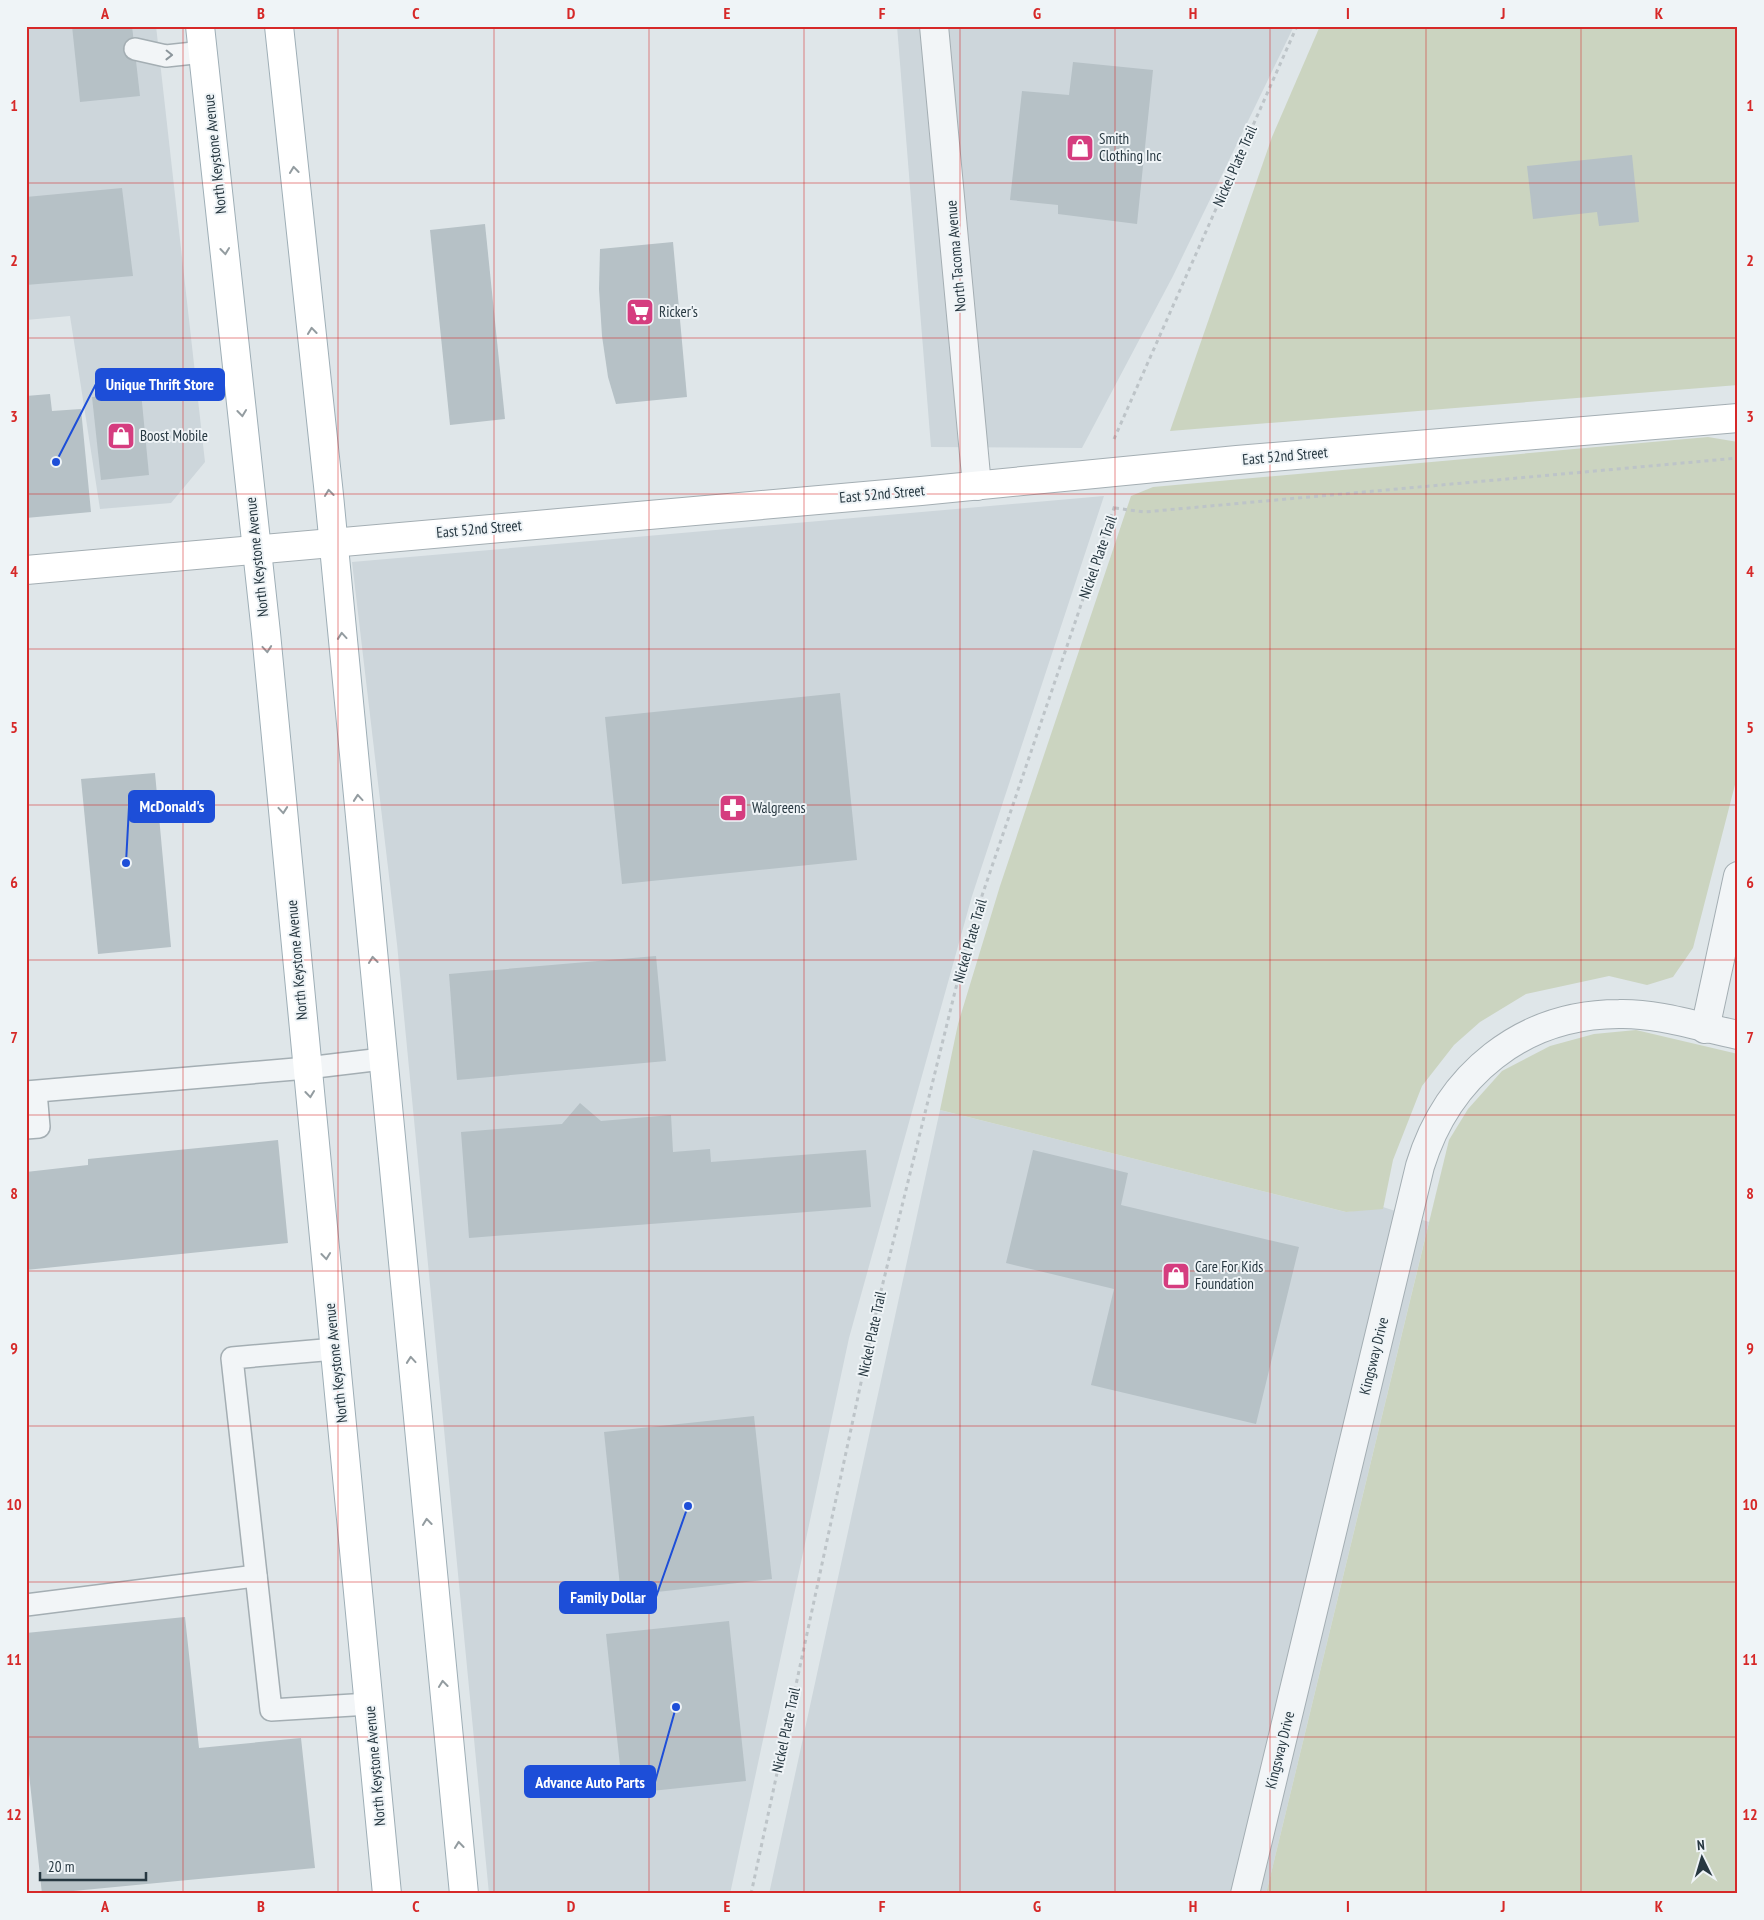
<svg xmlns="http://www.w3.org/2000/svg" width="1764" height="1920" viewBox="0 0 1764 1920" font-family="'PT Sans Narrow',sans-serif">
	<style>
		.built { fill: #cdd6db }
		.green { fill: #cbd4c0 }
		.building { fill: #b6c1c6 }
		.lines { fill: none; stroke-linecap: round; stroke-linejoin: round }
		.lane-casing { stroke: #a4aeb3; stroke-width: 24 }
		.street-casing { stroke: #a4aeb3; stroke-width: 30 }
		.secondary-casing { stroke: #a4aeb3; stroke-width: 30 }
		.primary-casing { stroke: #9eaeb6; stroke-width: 30 }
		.path { stroke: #bdc4c8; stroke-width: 3; stroke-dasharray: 4 4; stroke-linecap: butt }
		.lane { stroke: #f2f5f7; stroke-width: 21 }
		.street { stroke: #f2f5f7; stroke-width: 28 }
		.secondary { stroke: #fff; stroke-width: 28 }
		.primary { stroke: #fff; stroke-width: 28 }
		.oneway { stroke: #8c969c }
		.oneway2 { stroke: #939ca0 }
		.grid { fill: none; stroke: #d62828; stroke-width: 1; stroke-opacity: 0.55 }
		.labels { text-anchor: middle; stroke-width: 4; stroke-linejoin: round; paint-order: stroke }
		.poi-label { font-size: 15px; fill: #273841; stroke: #eff4f7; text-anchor: start }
		.street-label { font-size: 15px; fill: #273841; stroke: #eff4f7 }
		.leader { fill: none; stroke: #1d4ed8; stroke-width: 2 }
		.callout-dot { fill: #1d4ed8; stroke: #eff4f7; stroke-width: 2 }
		.callout { fill: #1d4ed8; stroke: #1d4ed8; stroke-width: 2 }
		.callout-label { font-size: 16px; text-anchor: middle; font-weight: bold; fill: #fff }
		.neatline { fill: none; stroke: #d62828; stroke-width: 2 }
		.grid-label { font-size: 16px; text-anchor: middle; font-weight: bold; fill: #d62828 }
	</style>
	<rect width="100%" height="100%" fill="#dfe6e9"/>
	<g class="built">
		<polygon points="26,26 156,26 205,462 171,503 100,509 70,316 26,320"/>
		<polygon points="897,26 1294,26 1173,276 1082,448 931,447"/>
		<polygon points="1104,496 972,896 849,1338 730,1894 489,1894 397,944 352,562"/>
		<polygon points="940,1110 1346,1212 1383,1207 1429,1222 1266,1894 769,1894"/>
	</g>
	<g class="green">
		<polygon points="1320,26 1738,26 1738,385 1170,431 1272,137"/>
		<polygon points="1708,437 1738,442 1738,773 1693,948 1673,977 1647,985 1609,976 1526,994 1480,1022 1454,1045 1422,1086 1393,1160 1383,1209 1346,1212 940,1110 958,1024 1000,886 1131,496 1153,487"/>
		<polygon points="1636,1030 1738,1054 1738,1894 1266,1894 1449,1140 1468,1109 1502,1071 1550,1046 1594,1034"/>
	</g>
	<g class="building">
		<polygon points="72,26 132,26 140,96 80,102"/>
		<polygon points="1073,62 1153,70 1137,224 1058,214 1058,205 1010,200 1022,91 1069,95"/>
		<polygon points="1632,155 1639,222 1599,226 1597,212 1533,219 1527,166"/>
		<polygon points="122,188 133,276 26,285 26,197"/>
		<polygon points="485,224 505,419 450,425 430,230"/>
		<polygon points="673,242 687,397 616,404 608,377 602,336 599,289 600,249"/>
		<polygon points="141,392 149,475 101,480 92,397"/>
		<polygon points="50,394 52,411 81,409 91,512 26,518 26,396"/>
		<polygon points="840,693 857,860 622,884 605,717"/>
		<polygon points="155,773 171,947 98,954 81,779"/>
		<polygon points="656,956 666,1061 457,1080 449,974"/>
		<polygon points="580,1103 601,1121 671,1115 673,1152 710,1149 711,1162 866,1150 871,1207 469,1238 461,1132 562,1124"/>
		<polygon points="278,1140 288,1243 26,1270 26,1172 88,1165 88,1159"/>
		<polygon points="1033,1150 1128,1173 1121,1205 1299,1247 1256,1424 1091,1385 1114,1289 1006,1263"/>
		<polygon points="754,1416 772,1579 621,1596 604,1432"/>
		<polygon points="185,1617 199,1748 301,1738 315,1868 42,1894 26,1746 26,1633"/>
		<polygon points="729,1621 746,1781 623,1794 606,1634"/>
	</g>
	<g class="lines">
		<defs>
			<g id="lane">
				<polyline points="135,49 166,56 203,52"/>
				<polyline points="26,1092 307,1068 382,1059"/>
				<polyline points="26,1128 39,1127 36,1092"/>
				<polyline points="335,1349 232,1358 271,1710 369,1704"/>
				<polyline points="26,1605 256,1576"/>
			</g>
			<g id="street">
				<polyline points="934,26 977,486"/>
				<polyline points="1705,1029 1738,876"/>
				<path d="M1245 1894 1420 1166C1448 1075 1522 1014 1619 1014 1658 1013 1699 1027 1738 1035"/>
			</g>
			<polyline id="secondary" points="26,570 921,491 1237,460 1738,418"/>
			<g id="primary">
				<polyline points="200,26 266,633 387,1894"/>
				<polyline points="279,26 329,495 464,1894"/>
			</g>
		</defs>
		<use href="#lane" class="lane-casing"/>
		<use href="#street" class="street-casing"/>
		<use href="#secondary" class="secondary-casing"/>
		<use href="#primary" class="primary-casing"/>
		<g class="path">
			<polyline points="1114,439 1297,26"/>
			<polyline points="1115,508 1144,512 1738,458"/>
			<polyline points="751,1894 879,1299 970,931 1115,505"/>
		</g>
		<use href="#lane" class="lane"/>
		<use href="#street" class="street"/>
		<use href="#secondary" class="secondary"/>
		<use href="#primary" class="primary"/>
	</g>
	<defs><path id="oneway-chevron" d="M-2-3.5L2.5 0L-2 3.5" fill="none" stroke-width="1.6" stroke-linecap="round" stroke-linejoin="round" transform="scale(1.25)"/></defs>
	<use class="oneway" href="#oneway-chevron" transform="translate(169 55) rotate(1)"/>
	<g class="oneway2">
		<use href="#oneway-chevron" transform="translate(294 170) rotate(-96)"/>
		<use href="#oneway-chevron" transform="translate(225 251) rotate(84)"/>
		<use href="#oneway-chevron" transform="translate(312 331) rotate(-96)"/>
		<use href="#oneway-chevron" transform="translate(242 413) rotate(84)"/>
		<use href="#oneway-chevron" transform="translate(329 493) rotate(-96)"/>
		<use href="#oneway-chevron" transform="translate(342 636) rotate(-95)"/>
		<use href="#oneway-chevron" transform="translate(267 649) rotate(85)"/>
		<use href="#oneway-chevron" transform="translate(358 798) rotate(-95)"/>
		<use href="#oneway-chevron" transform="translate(283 810) rotate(85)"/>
		<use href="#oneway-chevron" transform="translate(373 960) rotate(-96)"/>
		<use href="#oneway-chevron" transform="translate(310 1094) rotate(84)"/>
		<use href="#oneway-chevron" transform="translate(326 1256) rotate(84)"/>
		<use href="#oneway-chevron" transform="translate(411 1360) rotate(-95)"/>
		<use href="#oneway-chevron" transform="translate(427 1522) rotate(-96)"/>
		<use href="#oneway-chevron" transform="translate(443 1684) rotate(-96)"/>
		<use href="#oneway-chevron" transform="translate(459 1845) rotate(-96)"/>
	</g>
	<path class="grid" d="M183 26V1894M338 26V1894M494 26V1894M649 26V1894M804 26V1894M960 26V1894M1115 26V1894M1270 26V1894M1426 26V1894M1581 26V1894M26 183H1738M26 338H1738M26 494H1738M26 649H1738M26 805H1738M26 960H1738M26 1115H1738M26 1271H1738M26 1426H1738M26 1582H1738M26 1737H1738"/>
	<defs>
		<symbol id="shop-square" viewBox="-11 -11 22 22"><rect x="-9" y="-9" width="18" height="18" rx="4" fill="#d53d7f" stroke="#eff4f7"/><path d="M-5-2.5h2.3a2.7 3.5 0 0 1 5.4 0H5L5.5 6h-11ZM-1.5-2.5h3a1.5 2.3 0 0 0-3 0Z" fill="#fff"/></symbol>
		<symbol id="supermarket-square" viewBox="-11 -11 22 22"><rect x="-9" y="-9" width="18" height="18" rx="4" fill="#d53d7f" stroke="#eff4f7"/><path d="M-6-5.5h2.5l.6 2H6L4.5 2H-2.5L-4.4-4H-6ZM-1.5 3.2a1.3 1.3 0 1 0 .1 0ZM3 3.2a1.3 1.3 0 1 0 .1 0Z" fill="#fff"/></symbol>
		<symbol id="pharmacy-square" viewBox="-11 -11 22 22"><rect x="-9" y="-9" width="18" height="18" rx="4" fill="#d53d7f" stroke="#eff4f7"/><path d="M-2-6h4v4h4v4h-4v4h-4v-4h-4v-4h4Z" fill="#fff"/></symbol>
	</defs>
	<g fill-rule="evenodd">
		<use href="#shop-square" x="1064" y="132" width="32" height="32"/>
		<use href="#supermarket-square" x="624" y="296" width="32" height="32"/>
		<use href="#shop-square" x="105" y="420" width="32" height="32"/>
		<use href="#pharmacy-square" x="717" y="792" width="32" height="32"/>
		<use href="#shop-square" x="1160" y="1260" width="32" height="32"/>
	</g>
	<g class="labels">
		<g class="poi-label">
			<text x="1099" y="144">Smith<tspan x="1099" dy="17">Clothing Inc</tspan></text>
			<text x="659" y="317">Ricker's</text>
			<text x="140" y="441">Boost Mobile</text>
			<text x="752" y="813">Walgreens</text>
			<text x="1195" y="1272">Care For Kids<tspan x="1195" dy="17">Foundation</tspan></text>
		</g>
		<g class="street-label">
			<text transform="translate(215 154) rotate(-96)" y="5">North Keystone Avenue</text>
			<text transform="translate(1235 166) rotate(-66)" y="5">Nickel Plate Trail</text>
			<text transform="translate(956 256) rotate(-95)" y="5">North Tacoma Avenue</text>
			<text transform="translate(1285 456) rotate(-5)" y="5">East 52nd Street</text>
			<text transform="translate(882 494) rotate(-5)" y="5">East 52nd Street</text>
			<text transform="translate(479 529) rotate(-5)" y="5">East 52nd Street</text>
			<text transform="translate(257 557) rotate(-96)" y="5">North Keystone Avenue</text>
			<text transform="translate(1098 557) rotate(-71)" y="5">Nickel Plate Trail</text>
			<text transform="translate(970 941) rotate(-74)" y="5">Nickel Plate Trail</text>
			<text transform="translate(297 960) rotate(-95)" y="5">North Keystone Avenue</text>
			<text transform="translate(872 1334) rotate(-78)" y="5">Nickel Plate Trail</text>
			<text transform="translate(1374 1356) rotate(-76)" y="5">Kingsway Drive</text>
			<text transform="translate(336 1363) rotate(-96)" y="5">North Keystone Avenue</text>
			<text transform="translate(786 1730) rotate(-78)" y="5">Nickel Plate Trail</text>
			<text transform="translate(1280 1750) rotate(-76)" y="5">Kingsway Drive</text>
			<text transform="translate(375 1766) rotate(-95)" y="5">North Keystone Avenue</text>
		</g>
	</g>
	<path class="leader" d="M56 462L96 384M126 863L129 807M688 1506L656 1597M676 1707L655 1782"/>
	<g class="callout-dot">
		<circle cx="56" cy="462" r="5"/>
		<circle cx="126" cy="863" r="5"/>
		<circle cx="688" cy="1506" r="5"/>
		<circle cx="676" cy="1707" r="5"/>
	</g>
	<g class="callout">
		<rect x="96" y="369" width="128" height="31" rx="5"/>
		<rect x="129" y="791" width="85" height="31" rx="5"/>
		<rect x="560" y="1582" width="96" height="31" rx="5"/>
		<rect x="525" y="1766" width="130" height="31" rx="5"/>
	</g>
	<g class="callout-label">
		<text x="160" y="390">Unique Thrift Store</text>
		<text x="172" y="812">McDonald's</text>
		<text x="608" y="1603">Family Dollar</text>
		<text x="590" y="1788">Advance Auto Parts</text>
	</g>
	<rect width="1764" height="1920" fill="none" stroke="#eff4f7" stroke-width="55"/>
	<g transform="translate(1702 1858) rotate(355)" stroke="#eff4f7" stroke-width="4" paint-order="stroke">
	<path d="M0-4L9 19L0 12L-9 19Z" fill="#273841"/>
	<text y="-8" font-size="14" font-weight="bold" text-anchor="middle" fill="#273841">N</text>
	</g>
	<path d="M40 1872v8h106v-8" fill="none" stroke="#273841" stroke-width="2.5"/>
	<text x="48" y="1872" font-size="15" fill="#273841" stroke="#eff4f7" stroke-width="4" paint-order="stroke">20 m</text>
	<rect x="28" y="28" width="1708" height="1864" class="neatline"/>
	<g class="grid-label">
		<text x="105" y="19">A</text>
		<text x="261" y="19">B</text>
		<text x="416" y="19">C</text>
		<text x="571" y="19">D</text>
		<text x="727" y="19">E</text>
		<text x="882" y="19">F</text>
		<text x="1037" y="19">G</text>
		<text x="1193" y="19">H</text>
		<text x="1348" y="19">I</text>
		<text x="1503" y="19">J</text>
		<text x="1659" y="19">K</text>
		<text x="14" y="111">1</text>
		<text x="1750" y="111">1</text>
		<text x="14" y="266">2</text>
		<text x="1750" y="266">2</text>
		<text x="14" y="422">3</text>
		<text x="1750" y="422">3</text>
		<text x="14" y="577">4</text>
		<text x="1750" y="577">4</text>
		<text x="14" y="733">5</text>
		<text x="1750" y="733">5</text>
		<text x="14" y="888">6</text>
		<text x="1750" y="888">6</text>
		<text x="14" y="1043">7</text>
		<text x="1750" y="1043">7</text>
		<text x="14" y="1199">8</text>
		<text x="1750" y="1199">8</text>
		<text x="14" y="1354">9</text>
		<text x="1750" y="1354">9</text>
		<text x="14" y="1510">10</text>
		<text x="1750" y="1510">10</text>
		<text x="14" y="1665">11</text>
		<text x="1750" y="1665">11</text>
		<text x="14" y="1820">12</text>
		<text x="1750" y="1820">12</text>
		<text x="105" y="1912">A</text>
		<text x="261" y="1912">B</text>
		<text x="416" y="1912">C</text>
		<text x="571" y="1912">D</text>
		<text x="727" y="1912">E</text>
		<text x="882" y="1912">F</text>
		<text x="1037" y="1912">G</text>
		<text x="1193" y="1912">H</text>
		<text x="1348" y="1912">I</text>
		<text x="1503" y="1912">J</text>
		<text x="1659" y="1912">K</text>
	</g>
</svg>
